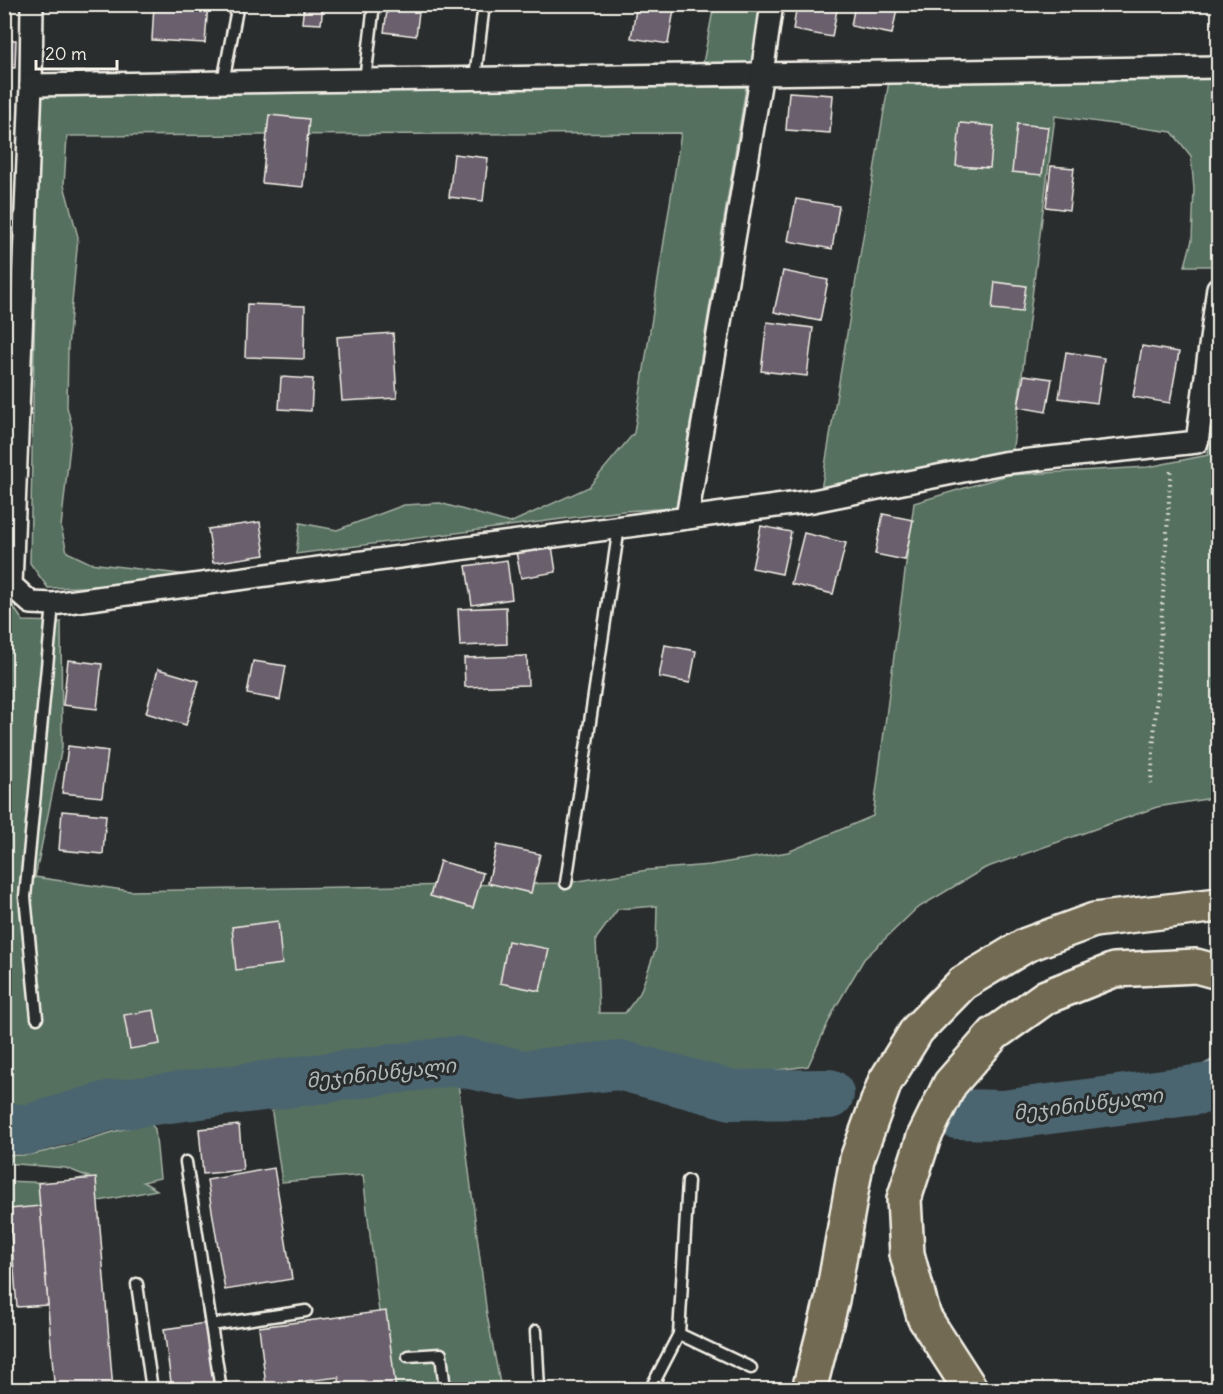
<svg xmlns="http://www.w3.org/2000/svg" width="1223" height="1394" viewBox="0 0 1223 1394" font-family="Delius,'Noto Sans Georgian',sans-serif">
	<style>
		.green { fill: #556f5e; stroke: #a4b0a3; stroke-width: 1.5; fill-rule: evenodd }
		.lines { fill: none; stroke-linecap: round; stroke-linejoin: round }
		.stream { stroke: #8f9da0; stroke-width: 8 }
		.river { stroke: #4b6570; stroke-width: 50 }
		.building { fill: #695e6d; stroke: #f4f1e8; stroke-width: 1.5 }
		.lane-casing { stroke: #f4f1e8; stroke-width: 15 }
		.street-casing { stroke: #f4f1e8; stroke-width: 26 }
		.highway-casing { stroke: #f4f1e8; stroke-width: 38 }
		.path { stroke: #f4f1e8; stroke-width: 4; stroke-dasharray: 1.5 4.5; stroke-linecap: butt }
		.lane { stroke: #2a2d2e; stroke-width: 10 }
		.street { stroke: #2a2d2e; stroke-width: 21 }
		.highway { stroke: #736b52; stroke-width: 33 }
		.labels { text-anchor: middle; stroke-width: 6; stroke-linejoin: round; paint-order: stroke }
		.water-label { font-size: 20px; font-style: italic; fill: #b0b9b8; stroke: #2a2d2e }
	</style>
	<rect width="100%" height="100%" fill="#2a2d2e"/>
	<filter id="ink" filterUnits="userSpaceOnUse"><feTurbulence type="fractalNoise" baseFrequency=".0167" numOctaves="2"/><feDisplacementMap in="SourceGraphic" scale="12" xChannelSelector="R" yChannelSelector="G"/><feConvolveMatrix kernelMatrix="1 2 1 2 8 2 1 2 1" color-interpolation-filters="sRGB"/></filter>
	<g filter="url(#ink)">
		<g class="green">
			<polygon points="714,5 772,5 762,73 701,74"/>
			<polygon points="1218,76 1218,218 1212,266 1185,266 1192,240 1194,189 1191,156 1172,132 1055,116 1012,454 948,463 821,490 889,81"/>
			<polygon points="746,87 676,508 623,511 296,554 300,523 337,530 404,505 440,503 510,523 589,487 634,433 681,133 67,136 64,185 78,237 68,347 67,407 72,427 61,527 67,552 90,563 188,575 146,585 48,588 30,563 38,136 41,91"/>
			<path d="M1218 367V797L1157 807 985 868 916 909 864 959 834 1010 808 1066 716 1078 619 1047 559 1055 492 1047 137 1090 15 1119 4 1109V593L23 621 61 622 62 747 35 877 130 891 566 883 648 870 710 865 788 852 873 816 914 503 1008 475 1148 467 1208 455ZM657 906 656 948 640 993 625 1013H599L596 939 618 909Z"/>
			<polygon points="457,1075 487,1315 501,1389 388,1389 363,1175 282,1182 270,1099 334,1082"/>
			<path d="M150 1123 155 1129 160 1178 143 1182 157 1190 5 1219V1181L55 1183 89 1177 66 1168 5 1163V1155C14 1155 24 1156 33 1154 73 1147 110 1130 150 1123Z"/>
		</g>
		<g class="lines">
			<polyline class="stream" points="1156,1095 1218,1060"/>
			<g class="river">
				<polyline points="957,1114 1003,1115 1218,1087"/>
				<polyline points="4,1127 26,1130 108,1106 455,1061 524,1075 619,1065 732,1095 829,1094"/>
			</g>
		</g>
		<g class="building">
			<polygon points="154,4 208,4 205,43 152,40"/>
			<polygon points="304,4 323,4 321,24 302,23"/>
			<polygon points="388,4 420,4 416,36 384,32"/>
			<polygon points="637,4 675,4 668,44 631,38"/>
			<polygon points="797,4 838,4 832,37 793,30"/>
			<polygon points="855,4 898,4 892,34 851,26"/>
			<polygon points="4,40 16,40 15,68 4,67"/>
			<polygon points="789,92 833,95 830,133 786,130"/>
			<polygon points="269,115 309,119 303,187 262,183"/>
			<polygon points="960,123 994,126 990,168 956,166"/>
			<polygon points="1017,124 1048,127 1042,175 1012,172"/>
			<polygon points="454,154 488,158 483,201 449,197"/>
			<polygon points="1051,166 1074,168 1069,210 1046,207"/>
			<polygon points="796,199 839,206 832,249 788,241"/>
			<polygon points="783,271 828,280 820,321 774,312"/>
			<polygon points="995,282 1026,286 1022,312 992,309"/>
			<polygon points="247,304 305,306 304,359 245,357"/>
			<polygon points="767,322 813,328 807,376 761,371"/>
			<polygon points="393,333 397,398 342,401 337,337"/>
			<polygon points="1142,346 1179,352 1170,403 1133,397"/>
			<polygon points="1066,352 1104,358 1097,403 1059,398"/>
			<polygon points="1024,375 1052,379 1046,412 1018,407"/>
			<polygon points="281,377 313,379 311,411 279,409"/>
			<polygon points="883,514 913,520 905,560 875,554"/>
			<polygon points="260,522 265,555 213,563 208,529"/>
			<polygon points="761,526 791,532 782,574 752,568"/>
			<polygon points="804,533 846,543 833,594 791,584"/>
			<polygon points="552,546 556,572 521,578 516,552"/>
			<polygon points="507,560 512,599 472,605 466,566"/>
			<polygon points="506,607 507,644 460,646 458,609"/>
			<polygon points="665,645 696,651 690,683 659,677"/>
			<polygon points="527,656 528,685 465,687 464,658"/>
			<polygon points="68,660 102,664 97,709 63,705"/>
			<polygon points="253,661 286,666 280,700 247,694"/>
			<polygon points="158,669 199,681 186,725 146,713"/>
			<polygon points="68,746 108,751 102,797 62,793"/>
			<polygon points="62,811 106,815 103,854 59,850"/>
			<polygon points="497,845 540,854 531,893 488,883"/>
			<polygon points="440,861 483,873 473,908 430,896"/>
			<polygon points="278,921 282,964 236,970 232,927"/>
			<polygon points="508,941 549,949 540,991 500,983"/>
			<polygon points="154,1010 160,1044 130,1049 124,1015"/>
			<polygon points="239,1125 243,1170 203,1174 199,1129"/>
			<polygon points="274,1168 292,1279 225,1290 207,1180"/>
			<polygon points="96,1178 113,1390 4,1390 4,1386 54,1382 38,1183"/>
			<polygon points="40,1206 48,1305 17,1307 9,1209"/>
			<polygon points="386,1311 396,1390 340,1390 339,1377 266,1386 259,1327"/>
			<polygon points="206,1323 215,1390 172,1390 164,1329"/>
		</g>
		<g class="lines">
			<defs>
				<g id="lane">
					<polyline points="475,78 484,4"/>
					<polyline points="365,80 374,4"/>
					<polyline points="223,82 238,4"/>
					<polyline points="566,883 619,527"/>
					<polyline points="37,1018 25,897 53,604"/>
					<polyline points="186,1162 221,1390"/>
					<polyline points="137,1284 152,1390"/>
					<polyline points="211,1325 306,1311"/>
					<polyline points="536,1331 539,1390"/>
					<polyline points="679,1334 751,1368"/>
					<polyline points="408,1356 441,1354 445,1390"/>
					<polyline points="650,1390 679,1334 688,1181"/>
				</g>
				<g id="street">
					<polyline points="32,4 31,85 11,585 31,603 53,604 813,501 1003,463 1197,442 1218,288"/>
					<polyline points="31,85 1218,67"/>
					<polyline points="687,518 762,73 772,4"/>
				</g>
				<g id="highway">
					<polyline points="809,1390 832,1300 857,1159 885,1082 917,1030 963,983 1026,945 1094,920 1218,905"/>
					<polyline points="971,1390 924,1317 907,1254 904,1199 924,1137 950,1084 994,1034 1046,997 1114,970 1196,966 1218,972"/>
				</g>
			</defs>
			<use href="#lane" class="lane-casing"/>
			<use href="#street" class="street-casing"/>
			<use href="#highway" class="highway-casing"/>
			<polyline class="path" points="1151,784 1171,468"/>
			<use href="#lane" class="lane"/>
			<use href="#street" class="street"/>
			<use href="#highway" class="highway"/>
		</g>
	</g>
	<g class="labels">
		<g class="water-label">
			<text transform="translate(381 1073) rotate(-6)" y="7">მეჯინისწყალი</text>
			<text transform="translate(1088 1104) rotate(-7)" y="7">მეჯინისწყალი</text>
		</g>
	</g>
	<rect width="1223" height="1394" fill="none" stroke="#2a2d2e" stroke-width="24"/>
	<rect x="12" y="12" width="1199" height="1370" fill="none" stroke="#f4f1e8" stroke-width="2" filter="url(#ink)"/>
	<path d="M36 60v9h81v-9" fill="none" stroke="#f4f1e8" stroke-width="3"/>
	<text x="45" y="60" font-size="18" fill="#f4f1e8" stroke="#2a2d2e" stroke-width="4.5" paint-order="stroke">20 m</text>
</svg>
